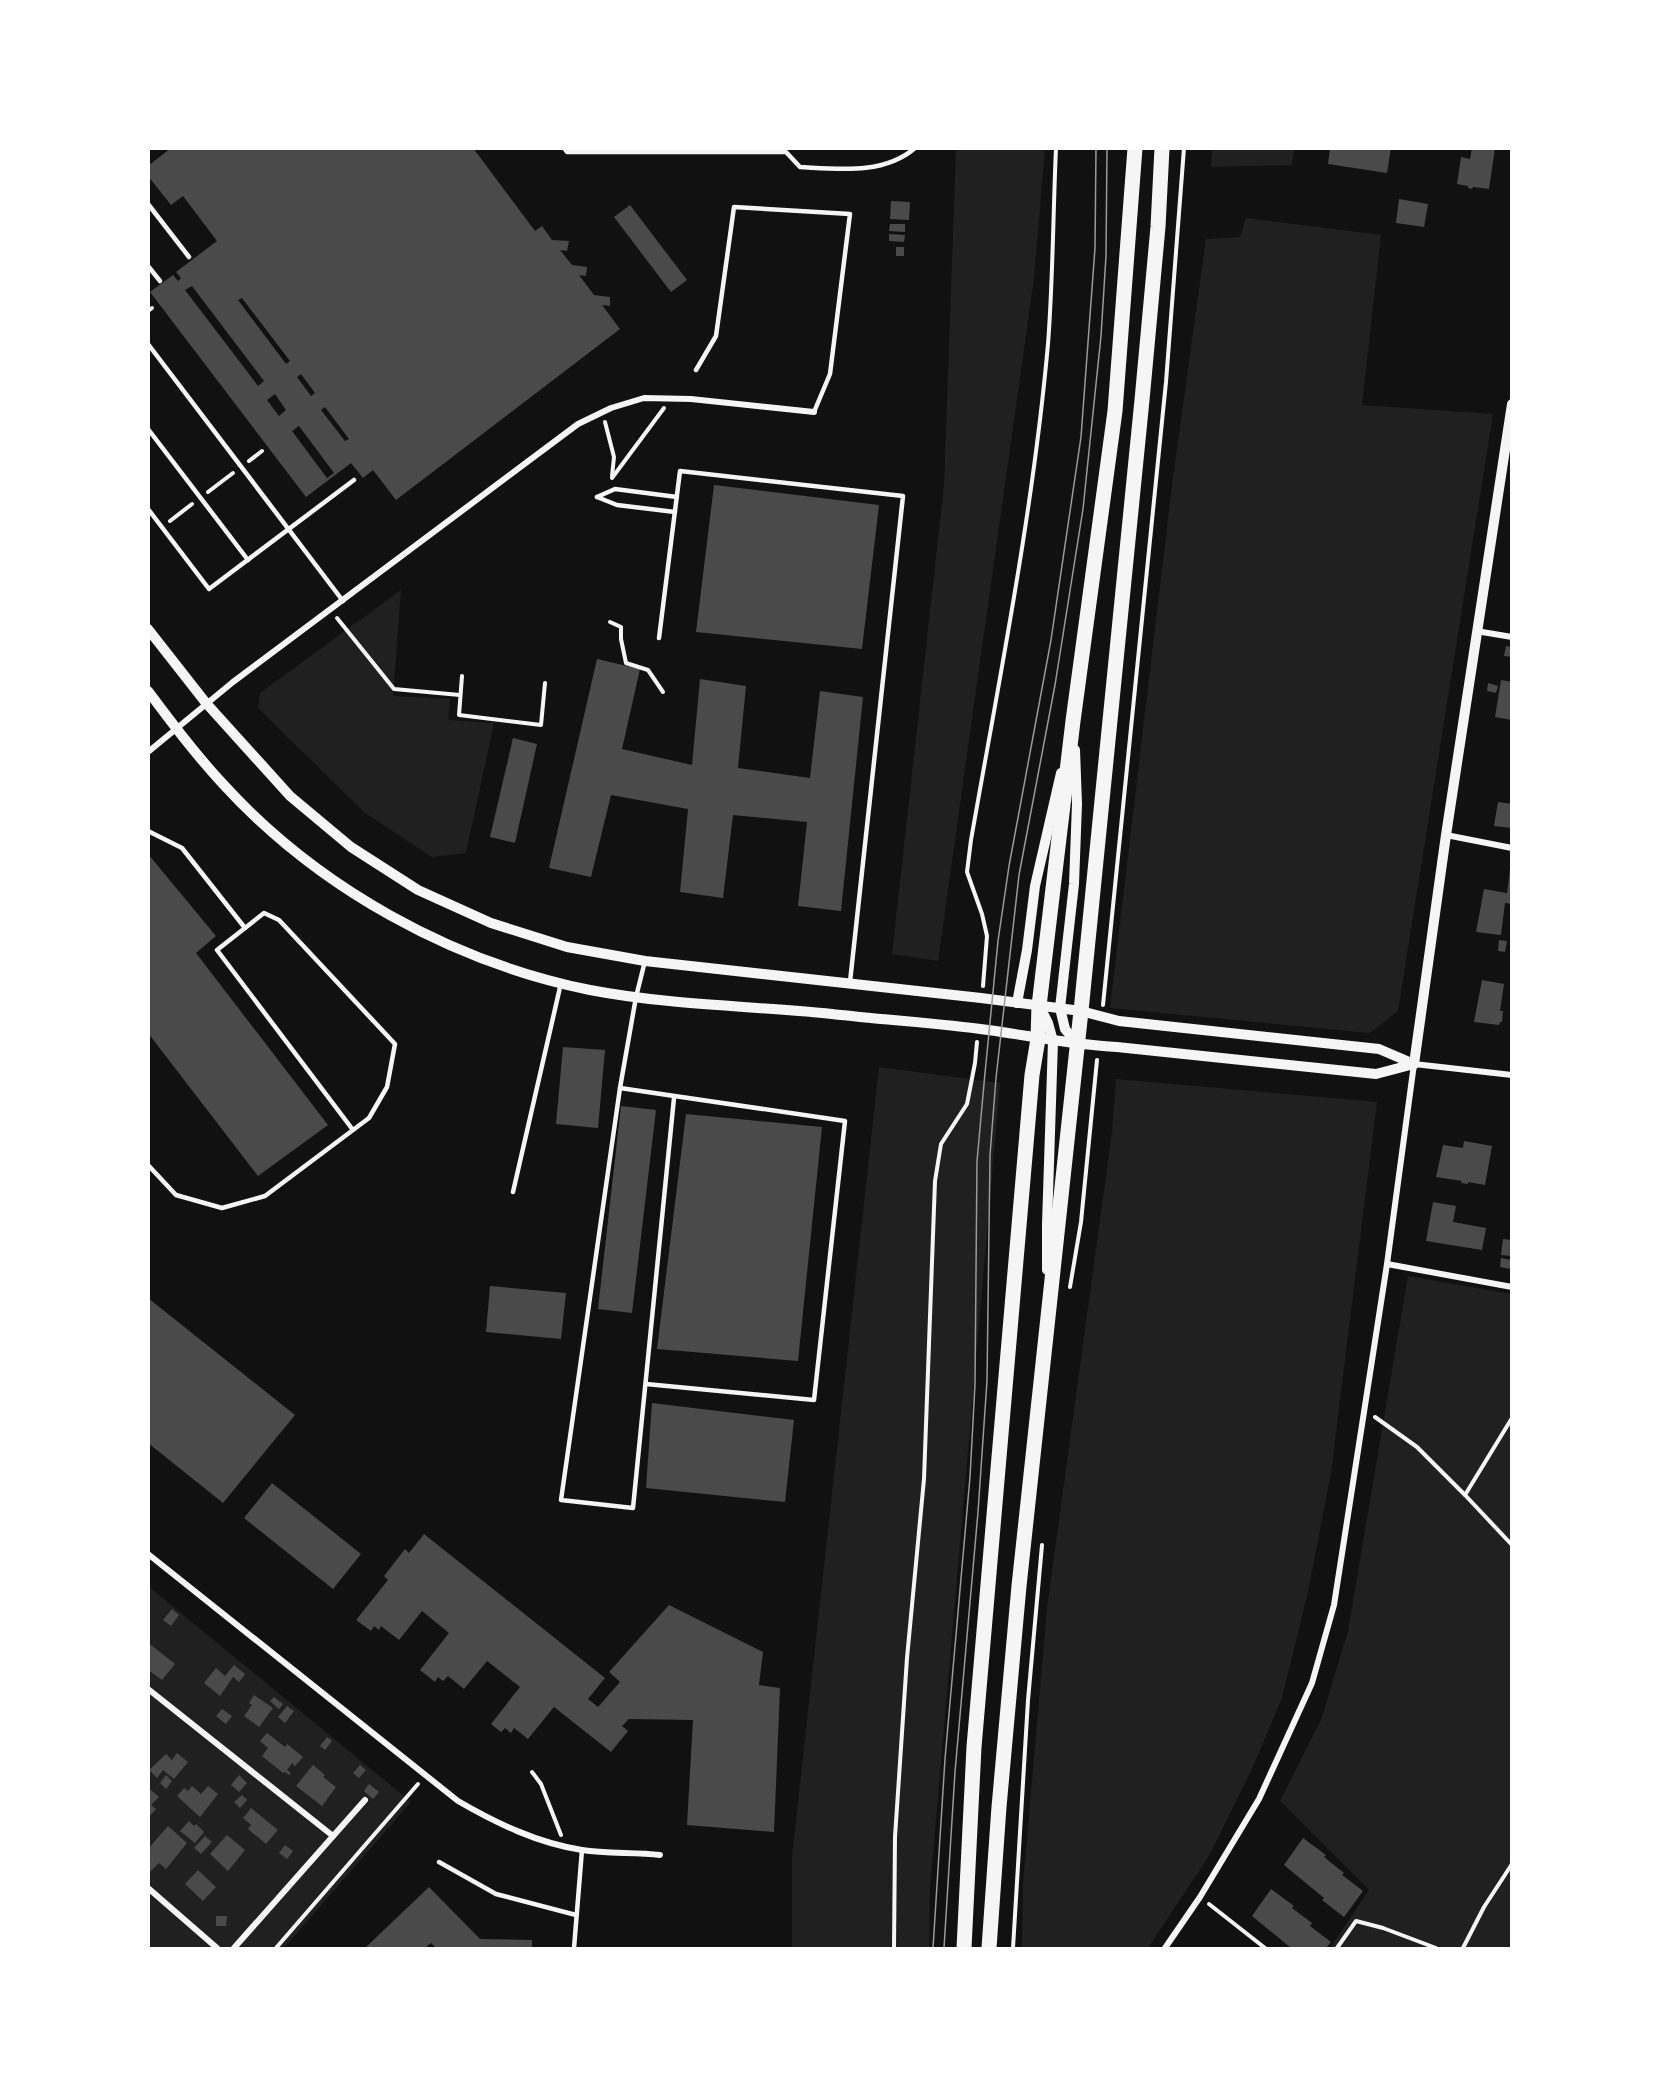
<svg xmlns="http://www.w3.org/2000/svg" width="1660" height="2097" viewBox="0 0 1660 2097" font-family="Roboto,sans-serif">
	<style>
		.green { fill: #202020 }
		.building { fill: #4a4a4a; fill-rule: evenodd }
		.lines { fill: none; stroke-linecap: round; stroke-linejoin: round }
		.path { stroke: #f5f5f5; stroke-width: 4 }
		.service { stroke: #f5f5f5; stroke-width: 4.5 }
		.minor { stroke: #f5f5f5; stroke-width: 6 }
		.tertiary { stroke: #f5f5f5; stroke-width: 10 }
		.primary { stroke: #f5f5f5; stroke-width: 15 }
		.tram { stroke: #9a9a9a; stroke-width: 1.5 }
	</style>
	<rect width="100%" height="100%" fill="#111"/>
	<g class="green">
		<polygon points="956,149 1045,149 1034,278 938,961 892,954 944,485"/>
		<polygon points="1212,149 1212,148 1294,149 1292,165 1211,167"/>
		<polygon points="1246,218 1381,235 1362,405 1493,414 1398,1011 1370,1033 1110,1008 1172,485 1206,239 1240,237"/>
		<polygon points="401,590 393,696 450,699 448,720 494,723 466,853 432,857 364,812 258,708 260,693"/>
		<polygon points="879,1067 1000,1083 930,1889 929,1948 792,1948 792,1857"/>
		<polygon points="1116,1079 1377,1102 1331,1473 1308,1592 1282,1698 1252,1769 1209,1856 1148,1948 1022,1948 1023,1884 1047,1608 1112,1132"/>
		<polygon points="1408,1276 1511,1294 1511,1948 1330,1948 1369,1890 1280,1801 1321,1720 1348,1631"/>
		<polygon points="148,1586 411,1802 284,1948 149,1948"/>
	</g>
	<g class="building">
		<path d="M171 148H473L535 231 542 226 552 240 569 241 567 251 560 250 572 265 587 267 586 276 579 275 594 295 610 297V306L602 305 620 329 396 500 373 470 363 478 351 463 306 497 150 292 173 275 178 281 181 278 176 272 217 241 183 196 171 205 148 176V166ZM192 286 264 381 258 386 185 290ZM242 298 290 361 286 364 238 300ZM301 374 315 393 311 396 297 377ZM275 394 286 410 279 416 267 400ZM325 407 349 439 345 441 321 410ZM299 426 334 473 327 478 292 431Z"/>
		<polygon points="1330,148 1391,148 1387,173 1328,164"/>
		<polygon points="1472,148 1495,148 1489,189 1473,187 1472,189 1468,188 1468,186 1457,184 1461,157 1470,159"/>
		<polygon points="1399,199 1428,204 1424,227 1396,223"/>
		<polygon points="891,201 910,202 909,220 890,219"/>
		<polygon points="630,205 687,280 671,292 614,217"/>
		<polygon points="890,224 905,224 905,232 889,231"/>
		<polygon points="889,234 905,235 904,242 889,241"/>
		<rect x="896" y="247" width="8" height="9"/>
		<polygon points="714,485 879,505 862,649 696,632"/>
		<polygon points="1506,646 1512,647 1512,657 1504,656"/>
		<polygon points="597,659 640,669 622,749 692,765 700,679 746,686 738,768 810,778 820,691 863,697 841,911 798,906 807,822 733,815 723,898 680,892 688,809 611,795 591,877 549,868"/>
		<polygon points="1501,680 1512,682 1512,720 1495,717"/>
		<polygon points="1488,683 1498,686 1496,693 1487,691"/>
		<polygon points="513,738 537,744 515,843 490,837"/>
		<polygon points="1498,802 1512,804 1512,828 1494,826"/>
		<polygon points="148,854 216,936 196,953 328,1125 258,1176 148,1033"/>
		<polygon points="1510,869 1512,904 1505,903 1501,935 1476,932 1484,889 1507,893"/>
		<polygon points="1499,940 1507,941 1505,952 1498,951"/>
		<polygon points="1482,980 1504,984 1500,1011 1503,1011 1502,1022 1500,1022 1499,1025 1474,1022"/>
		<polygon points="563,1047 605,1050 598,1128 556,1124"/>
		<polygon points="621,1106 656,1110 632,1313 598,1309"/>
		<polygon points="686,1114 822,1127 798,1361 657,1349"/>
		<polygon points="1464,1141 1492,1146 1485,1185 1468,1182 1468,1184 1461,1183 1462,1181 1436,1177 1443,1145 1463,1148"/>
		<polygon points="1433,1202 1456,1206 1453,1222 1486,1228 1482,1250 1426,1241"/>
		<polygon points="1503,1239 1512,1240 1512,1256 1501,1255"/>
		<polygon points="1501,1258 1512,1260 1511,1269 1500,1267"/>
		<polygon points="490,1286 566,1293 561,1339 486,1332"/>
		<polygon points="148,1298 295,1415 223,1503 148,1443"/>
		<polygon points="652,1403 794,1420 785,1502 646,1488"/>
		<polygon points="272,1483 361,1554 333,1589 244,1518"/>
		<polygon points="424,1534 605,1678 588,1699 598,1707 620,1682 609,1672 669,1605 763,1652 759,1685 780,1688 774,1832 687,1825 693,1720 629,1719 622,1726 628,1731 611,1752 554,1707 528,1739 514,1728 511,1733 505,1728 501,1732 491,1724 520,1687 487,1661 464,1689 448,1676 443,1681 438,1677 435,1682 420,1670 449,1633 422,1611 399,1640 381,1626 379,1630 374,1626 371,1631 356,1620 388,1580 384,1576 405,1549 409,1553"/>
		<polygon points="172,1609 179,1615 171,1626 163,1620"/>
		<polygon points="151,1645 175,1664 162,1680 148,1670 148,1648"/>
		<polygon points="234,1665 245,1674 239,1682 233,1677 220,1696 204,1683 216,1668 225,1676"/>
		<polygon points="254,1695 273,1708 259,1727 244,1716 252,1705 249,1703"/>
		<polygon points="274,1697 283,1704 279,1709 270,1701"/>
		<polygon points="287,1706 294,1711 285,1723 278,1717"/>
		<polygon points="222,1709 232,1716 226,1724 216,1716"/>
		<polygon points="267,1733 285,1747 287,1744 303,1757 295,1766 292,1763 287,1770 291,1773 289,1775 285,1772 283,1773 262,1756 268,1748 260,1741"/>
		<polygon points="327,1737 332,1741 325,1750 320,1746"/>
		<polygon points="177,1753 188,1762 174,1779 163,1770 157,1778 149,1770 166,1754 172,1760"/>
		<polygon points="313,1765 325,1775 323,1777 336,1787 322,1806 296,1786"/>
		<polygon points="360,1765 366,1770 359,1778 353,1773"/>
		<polygon points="166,1775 172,1781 166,1789 160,1783"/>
		<polygon points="239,1775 247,1783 239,1792 231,1785"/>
		<polygon points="369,1784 379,1792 373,1799 364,1791"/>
		<polygon points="192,1786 201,1794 208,1786 218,1794 200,1817 177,1796 184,1788 188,1791"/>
		<polygon points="151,1790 159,1797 151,1805 156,1809 148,1818 148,1793"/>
		<polygon points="242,1795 247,1800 240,1808 234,1802"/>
		<polygon points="251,1808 278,1830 266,1844 248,1829 251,1825 243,1818"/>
		<polygon points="189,1821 194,1826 196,1824 204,1832 195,1843 180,1831"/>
		<polygon points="168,1826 187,1843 166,1869 159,1863 151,1871 148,1869 148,1861 151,1859 148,1857 148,1849"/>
		<polygon points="227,1835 245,1850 228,1871 210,1854"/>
		<polygon points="205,1836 212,1842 201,1854 194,1848"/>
		<polygon points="1303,1838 1326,1855 1324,1857 1344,1873 1342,1875 1363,1891 1344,1917 1322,1900 1324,1898 1284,1865"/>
		<polygon points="285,1845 293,1851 287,1859 279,1853"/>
		<polygon points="198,1870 216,1887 203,1901 185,1884"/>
		<polygon points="429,1887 480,1939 532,1940 532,1948 436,1948 431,1943 425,1948 365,1948"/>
		<polygon points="1271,1889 1294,1906 1292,1908 1312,1923 1310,1926 1331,1942 1326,1948 1291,1948 1252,1916"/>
		<polygon points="216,1916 227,1916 226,1926 216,1926"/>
	</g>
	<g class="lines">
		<g class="path">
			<polyline points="148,311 152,308"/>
			<polyline points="605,422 614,457 612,476"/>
			<polyline points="249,461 262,451"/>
			<polyline points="612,478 664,408"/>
			<polyline points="208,492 233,473"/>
			<polyline points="170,521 192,504"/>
			<polyline points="337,618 394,689 460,695"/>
			<polyline points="610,622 621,627 621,639 626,663 648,670 663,692"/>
			<polyline points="462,676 459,715 541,725 545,683"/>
			<path d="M983 986 987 936 982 914 967 872 971 840C1000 675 1033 511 1048 344 1053 280 1053 214 1056 148"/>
			<polyline points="1103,1005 1166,382 1184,148"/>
			<polyline points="1070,1287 1081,1222 1097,1060"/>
			<polyline points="1375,1417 1417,1447 1465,1495 1512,1545"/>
			<polyline points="1465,1495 1512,1418"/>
			<polyline points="532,1772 541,1784 561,1835"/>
			<polyline points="1209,1904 1265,1948"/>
			<polyline points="276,1948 418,1784"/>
			<polyline points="894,1948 895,1837 907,1658 924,1479 935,1181 941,1144 967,1104 975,1063 977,1042"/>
			<polyline points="1013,1948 1028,1700 1042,1545"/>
			<polyline points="1337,1948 1356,1921 1383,1928 1436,1948"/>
			<polyline points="1463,1948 1484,1907 1512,1864"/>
		</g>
		<g class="service">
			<path d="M564 148 567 152H786L800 167C838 169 884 175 915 148"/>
			<polyline points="148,204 189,257"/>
			<polyline points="148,266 160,281"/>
			<polyline points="148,344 343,601"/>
			<polyline points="696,370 716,336 734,207 850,214 830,374 814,412"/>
			<polyline points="148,429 248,560"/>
			<polyline points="597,497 615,489 677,497"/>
			<polyline points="597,497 617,505 675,512"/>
			<polyline points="148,509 209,589 354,480"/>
			<polyline points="659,638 680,471 903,496 850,982"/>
			<polyline points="148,831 182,848 245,928"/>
			<polyline points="645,961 636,997 620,1088 561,1500 633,1508 674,1098"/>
			<polyline points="620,1088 845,1121 814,1400 646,1384"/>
			<polyline points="148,1165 176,1195 222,1208 265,1196 369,1118 387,1087 395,1044 279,920 264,913 217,950 353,1130"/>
			<polyline points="513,1192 561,983"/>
			<polyline points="439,1862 496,1894 576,1915"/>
			<polyline points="574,1948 582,1850"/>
		</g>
		<g class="minor">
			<polyline points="1476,631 1512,637"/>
			<polyline points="148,752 233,682 578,424 611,408 644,398 691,399 814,412"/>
			<polyline points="1446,835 1512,848"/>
			<polyline points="1387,1264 1512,1287"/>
			<path d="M148 1554 458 1801C496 1823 537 1843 582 1850 607 1854 634 1852 660 1855"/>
			<polyline points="148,1689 333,1836"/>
			<polyline points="148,1888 217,1948"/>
			<polyline points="234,1948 365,1800"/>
			<polyline points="1165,1948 1200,1897 1259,1799 1312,1683 1334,1605 1387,1264 1414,1064 1512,1075"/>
		</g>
		<g class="tertiary">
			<polyline points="148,629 206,703 290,796 351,847 418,890 491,923 567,947 645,961 981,998 1081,1011 1119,1021 1379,1049 1414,1064"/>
			<path d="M148 691C172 723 196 755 223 784 318 888 452 962 590 990 668 1005 753 1006 832 1014 884 1020 937 1023 988 1030 1032 1036 1073 1045 1117 1047L1376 1074 1414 1064"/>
			<polyline points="1075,750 1077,804 1074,884 1060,1008 1065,1029 1077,1044"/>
			<polyline points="1017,1003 1027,950 1035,886 1061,773"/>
			<polyline points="1041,1009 1048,1023 1053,1041 1047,1224 1047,1270"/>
			<polyline points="1414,1064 1446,835 1512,404"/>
		</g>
		<g class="primary">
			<polyline points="964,1948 974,1747 1032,1075 1038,1039 1039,1006 1073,721 1115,411 1135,148"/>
			<polyline points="989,1948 999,1807 1019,1586 1081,1011 1142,400 1158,227 1162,148"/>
		</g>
		<g class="tram">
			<polyline points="933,1948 945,1759 970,1477 975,1384 977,1161 985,1073 998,941 1009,866 1051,640 1081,437 1095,248 1096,148"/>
			<polyline points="944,1948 955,1772 978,1512 987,1381 990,1155 996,1078 1019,875 1055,685 1083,509 1101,336 1106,256 1107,148"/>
		</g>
	</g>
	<rect width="1660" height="2097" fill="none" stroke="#ffffff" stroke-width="300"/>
</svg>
